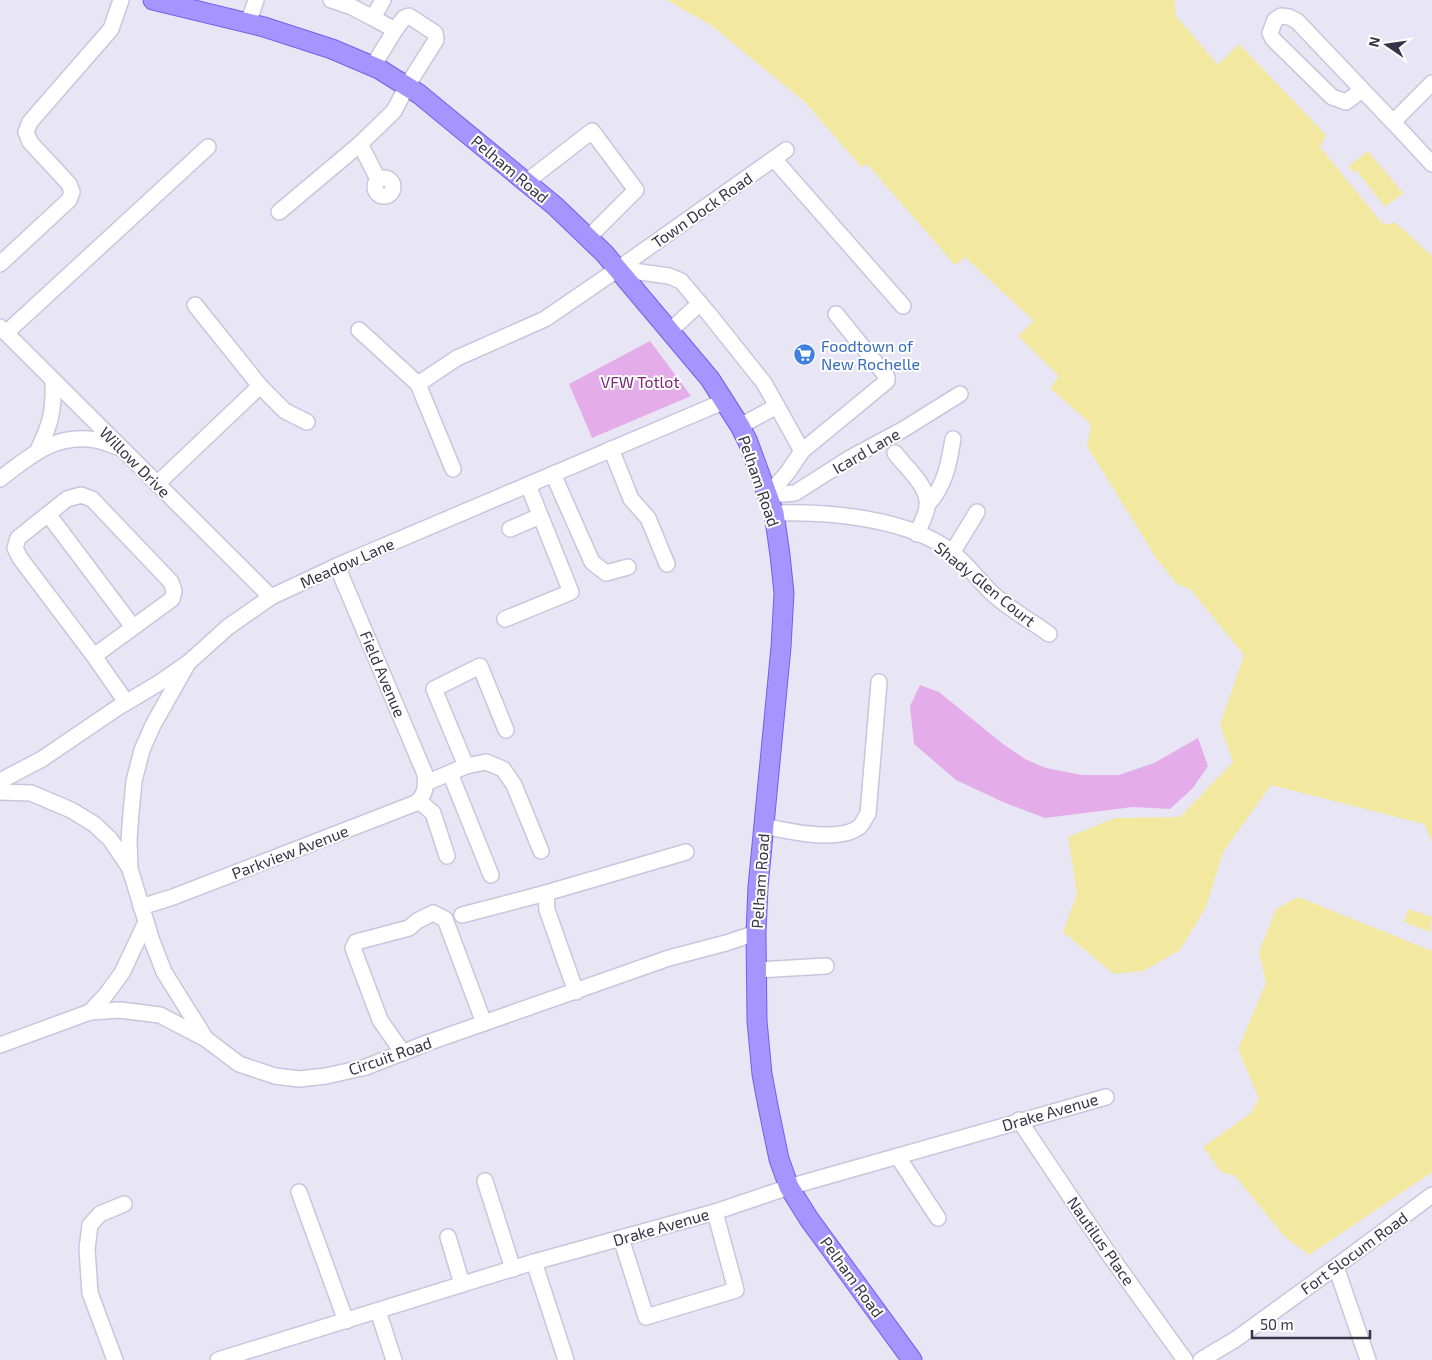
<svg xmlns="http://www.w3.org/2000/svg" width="1432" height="1360" viewBox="0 0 1432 1360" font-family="'Exo 2',sans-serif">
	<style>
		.green { fill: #e4adea }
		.water { fill: #f3e89f }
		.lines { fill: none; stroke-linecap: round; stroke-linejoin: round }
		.minor-casing { stroke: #c8c5de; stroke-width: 18 }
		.major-casing { stroke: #745fe9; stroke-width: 21 }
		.minor { stroke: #fff; stroke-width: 15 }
		.major { stroke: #a694ff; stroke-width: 19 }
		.labels { text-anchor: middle; stroke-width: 4; stroke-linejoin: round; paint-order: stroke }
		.street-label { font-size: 16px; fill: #363547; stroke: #fff }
		.shop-label { font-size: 16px; fill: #366cbe; stroke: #fff; text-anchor: start }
		.park-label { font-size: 16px; fill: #7b2575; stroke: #fff }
	</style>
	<rect width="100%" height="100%" fill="#e8e6f4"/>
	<g class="green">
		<polygon points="650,341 691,396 592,438 569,384"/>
		<polygon points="920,685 939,692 1003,744 1025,759 1046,768 1082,775 1119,775 1154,763 1198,738 1208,766 1193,788 1170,809 1133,807 1045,818 1003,802 956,780 914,744 910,706"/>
	</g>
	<g class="water">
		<polygon points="667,0 1174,0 1176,16 1218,65 1239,44 1326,135 1320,147 1381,222 1389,225 1395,222 1432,256 1432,842 1424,824 1271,785 1223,852 1206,907 1180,950 1143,971 1114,974 1063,932 1077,894 1068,837 1115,818 1180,817 1233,762 1220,725 1244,655 1190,589 1177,584 1156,558 1087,446 1091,424 1050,388 1059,376 1018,336 1034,321 965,257 955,265 868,165 861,167 806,103 712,26"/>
		<polygon points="1368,151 1403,193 1385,207 1356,170 1353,172 1349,166"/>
		<polygon points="1298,897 1432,951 1432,1172 1309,1255 1285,1237 1235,1176 1221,1172 1203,1147 1250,1114 1259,1099 1238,1049 1266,983 1259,952 1276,909"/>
		<polygon points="1408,909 1432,917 1430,932 1404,922"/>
	</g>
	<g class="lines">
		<defs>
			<g id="minor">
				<polyline points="331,0 352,7 373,18 383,0"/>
				<polyline points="248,23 256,0"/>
				<polyline points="373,66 395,30"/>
				<polyline points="1432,83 1393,122 1432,164"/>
				<polyline points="1362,90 1346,102 1332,97 1273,39 1270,33 1275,20 1281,16 1289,17 1297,21 1393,122"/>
				<polyline points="360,144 378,179"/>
				<polyline points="774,159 903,306"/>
				<circle cx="384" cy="187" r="9"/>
				<polyline points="526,182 592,131 636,190 588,238"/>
				<polyline points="279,212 360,144 394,111 407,86 436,40 435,33 409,16 404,18 395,30 373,18"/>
				<polyline points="0,264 69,200 72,192 69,184 30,142 26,132 30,122 111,29 121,0"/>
				<polyline points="618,269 669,276 681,281 709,314 764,383 802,451"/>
				<polyline points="0,327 271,597"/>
				<polyline points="359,330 418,384"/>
				<polyline points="670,331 700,303"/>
				<polyline points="6,333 208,147"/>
				<polyline points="260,386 285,411 307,422"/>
				<polyline points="740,426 777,406"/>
				<polyline points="611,449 631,499 648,518 667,564"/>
				<path d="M38 450C51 423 54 411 53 381"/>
				<path d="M895 453C906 468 930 487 927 507 926 516 920 525 917 534"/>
				<polyline points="453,469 418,384 457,358 545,319 618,269 786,150"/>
				<polyline points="553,474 592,562 606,573 628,567"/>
				<path d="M0 479C30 456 55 433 96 440 103 441 111 445 118 447"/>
				<polyline points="157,484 260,386 195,305"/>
				<polyline points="768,495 788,472 802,451 887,381 887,377 836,314"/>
				<polyline points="768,495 795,493 850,458 904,429 960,394"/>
				<path d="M927 505C945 487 949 463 953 439"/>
				<path d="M774 513C827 511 910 518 953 553 968 565 979 581 993 594 1009 609 1031 621 1049 634"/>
				<polyline points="48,514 133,627"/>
				<polyline points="510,529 540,516"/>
				<polyline points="952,553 977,512"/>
				<polyline points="505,619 571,592 528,485"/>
				<polyline points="94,656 172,599 174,591 171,582 92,499 81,495 67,499 18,538 15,548 20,558 94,656 126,702"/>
				<polyline points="188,663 153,725 142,750 134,781 131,813 129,840 130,869 152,941 164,972 206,1039 239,1064 275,1076 299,1079 326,1076 366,1067 427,1043 669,958 726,943 756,933"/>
				<polyline points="466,766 486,762 503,769 514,785 541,851"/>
				<polyline points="450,773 491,875"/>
				<polyline points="0,781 42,759 117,708 159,683 188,663 228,627 271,597 337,566 725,401"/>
				<polyline points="426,783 466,766 434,689 480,666 506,730"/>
				<polyline points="0,792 31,793 71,810 94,824 110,839 129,867"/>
				<polyline points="419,801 433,813 447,856"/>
				<path d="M764 826C787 831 839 843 859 827 863 824 865 817 868 814L879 682"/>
				<path d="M141 907 173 897 416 803C426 794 426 787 425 774L337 566"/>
				<polyline points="462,915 546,893"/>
				<polyline points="756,970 826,966"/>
				<polyline points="576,992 547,910 546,893 686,852"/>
				<polyline points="90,1012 105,996 122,973 146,922"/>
				<polyline points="0,1045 90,1012 120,1010 160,1015 204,1038"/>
				<polyline points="403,1053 380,1020 353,948 356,942 409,928 417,921 433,913 445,919 484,1023"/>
				<polyline points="1019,1120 1106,1250 1185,1360"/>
				<polyline points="898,1157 938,1218"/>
				<polyline points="485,1181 513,1269"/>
				<polyline points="299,1192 346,1321"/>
				<polyline points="448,1237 462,1284"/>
				<polyline points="621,1238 646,1317 736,1290 715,1212"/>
				<polyline points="534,1262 566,1360"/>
				<polyline points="1336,1267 1368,1360"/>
				<polyline points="378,1311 394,1360"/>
				<polyline points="115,1360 90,1293 87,1249 90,1225 100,1214 124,1204"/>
				<polyline points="218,1360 534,1262 715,1212 789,1187 1106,1097"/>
				<polyline points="1201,1360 1236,1339 1345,1260 1432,1195"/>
			</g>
			<polyline id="major" points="153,0 264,27 332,49 379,69 419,94 555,206 604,253 710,379 740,426 748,442 774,513 780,555 784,593 781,647 758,887 756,933 757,1021 762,1074 768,1106 779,1159 789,1187 809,1219 912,1360"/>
		</defs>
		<use href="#minor" class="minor-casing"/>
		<use href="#major" class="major-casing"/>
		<use href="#minor" class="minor"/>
		<use href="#major" class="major"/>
	</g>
	<defs>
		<symbol id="supermarket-disc" viewBox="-11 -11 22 22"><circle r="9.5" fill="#3f7fe0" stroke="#fff"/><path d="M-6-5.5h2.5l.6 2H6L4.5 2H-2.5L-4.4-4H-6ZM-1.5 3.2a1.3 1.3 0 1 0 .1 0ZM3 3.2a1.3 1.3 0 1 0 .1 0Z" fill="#fff"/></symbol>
	</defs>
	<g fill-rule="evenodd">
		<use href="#supermarket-disc" x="792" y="342" width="25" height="25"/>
	</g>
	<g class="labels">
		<g class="street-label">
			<text transform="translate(510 169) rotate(40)" y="6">Pelham Road</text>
			<text transform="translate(702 210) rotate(-35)" y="6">Town Dock Road</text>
			<text transform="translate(866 451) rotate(-30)" y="6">Icard Lane</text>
			<text transform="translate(135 462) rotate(45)" y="6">Willow Drive</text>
			<text transform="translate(759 481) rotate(71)" y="6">Pelham Road</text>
			<text transform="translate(347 563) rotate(-24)" y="6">Meadow Lane</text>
			<text transform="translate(985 584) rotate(39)" y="6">Shady Glen Court</text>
			<text transform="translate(383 674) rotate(67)" y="6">Field Avenue</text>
			<text transform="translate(290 852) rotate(-21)" y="6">Parkview Avenue</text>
			<text transform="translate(760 881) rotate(-86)" y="6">Pelham Road</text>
			<text transform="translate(390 1056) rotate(-19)" y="6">Circuit Road</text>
			<text transform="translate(1050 1112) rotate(-16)" y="6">Drake Avenue</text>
			<text transform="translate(661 1227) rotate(-16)" y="6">Drake Avenue</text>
			<text transform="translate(1101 1241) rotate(55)" y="6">Nautilus Place</text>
			<text transform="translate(1354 1253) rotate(-36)" y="6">Fort Slocum Road</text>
			<text transform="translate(852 1277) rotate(54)" y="6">Pelham Road</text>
		</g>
		<g class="shop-label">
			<text x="821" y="352">Foodtown of<tspan x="821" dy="18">New Rochelle</tspan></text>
		</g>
		<g class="park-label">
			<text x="640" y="388">VFW Totlot</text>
		</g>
	</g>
	<g transform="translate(1387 45) rotate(283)" stroke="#ffffff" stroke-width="4" paint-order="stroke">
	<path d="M0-4L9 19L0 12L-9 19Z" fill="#363547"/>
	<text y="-8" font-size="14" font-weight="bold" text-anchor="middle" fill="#363547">N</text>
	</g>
	<path d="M1252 1330v8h118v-8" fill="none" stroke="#363547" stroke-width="2.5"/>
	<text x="1260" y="1330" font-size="15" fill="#363547" stroke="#ffffff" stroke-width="4" paint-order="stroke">50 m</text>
</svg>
